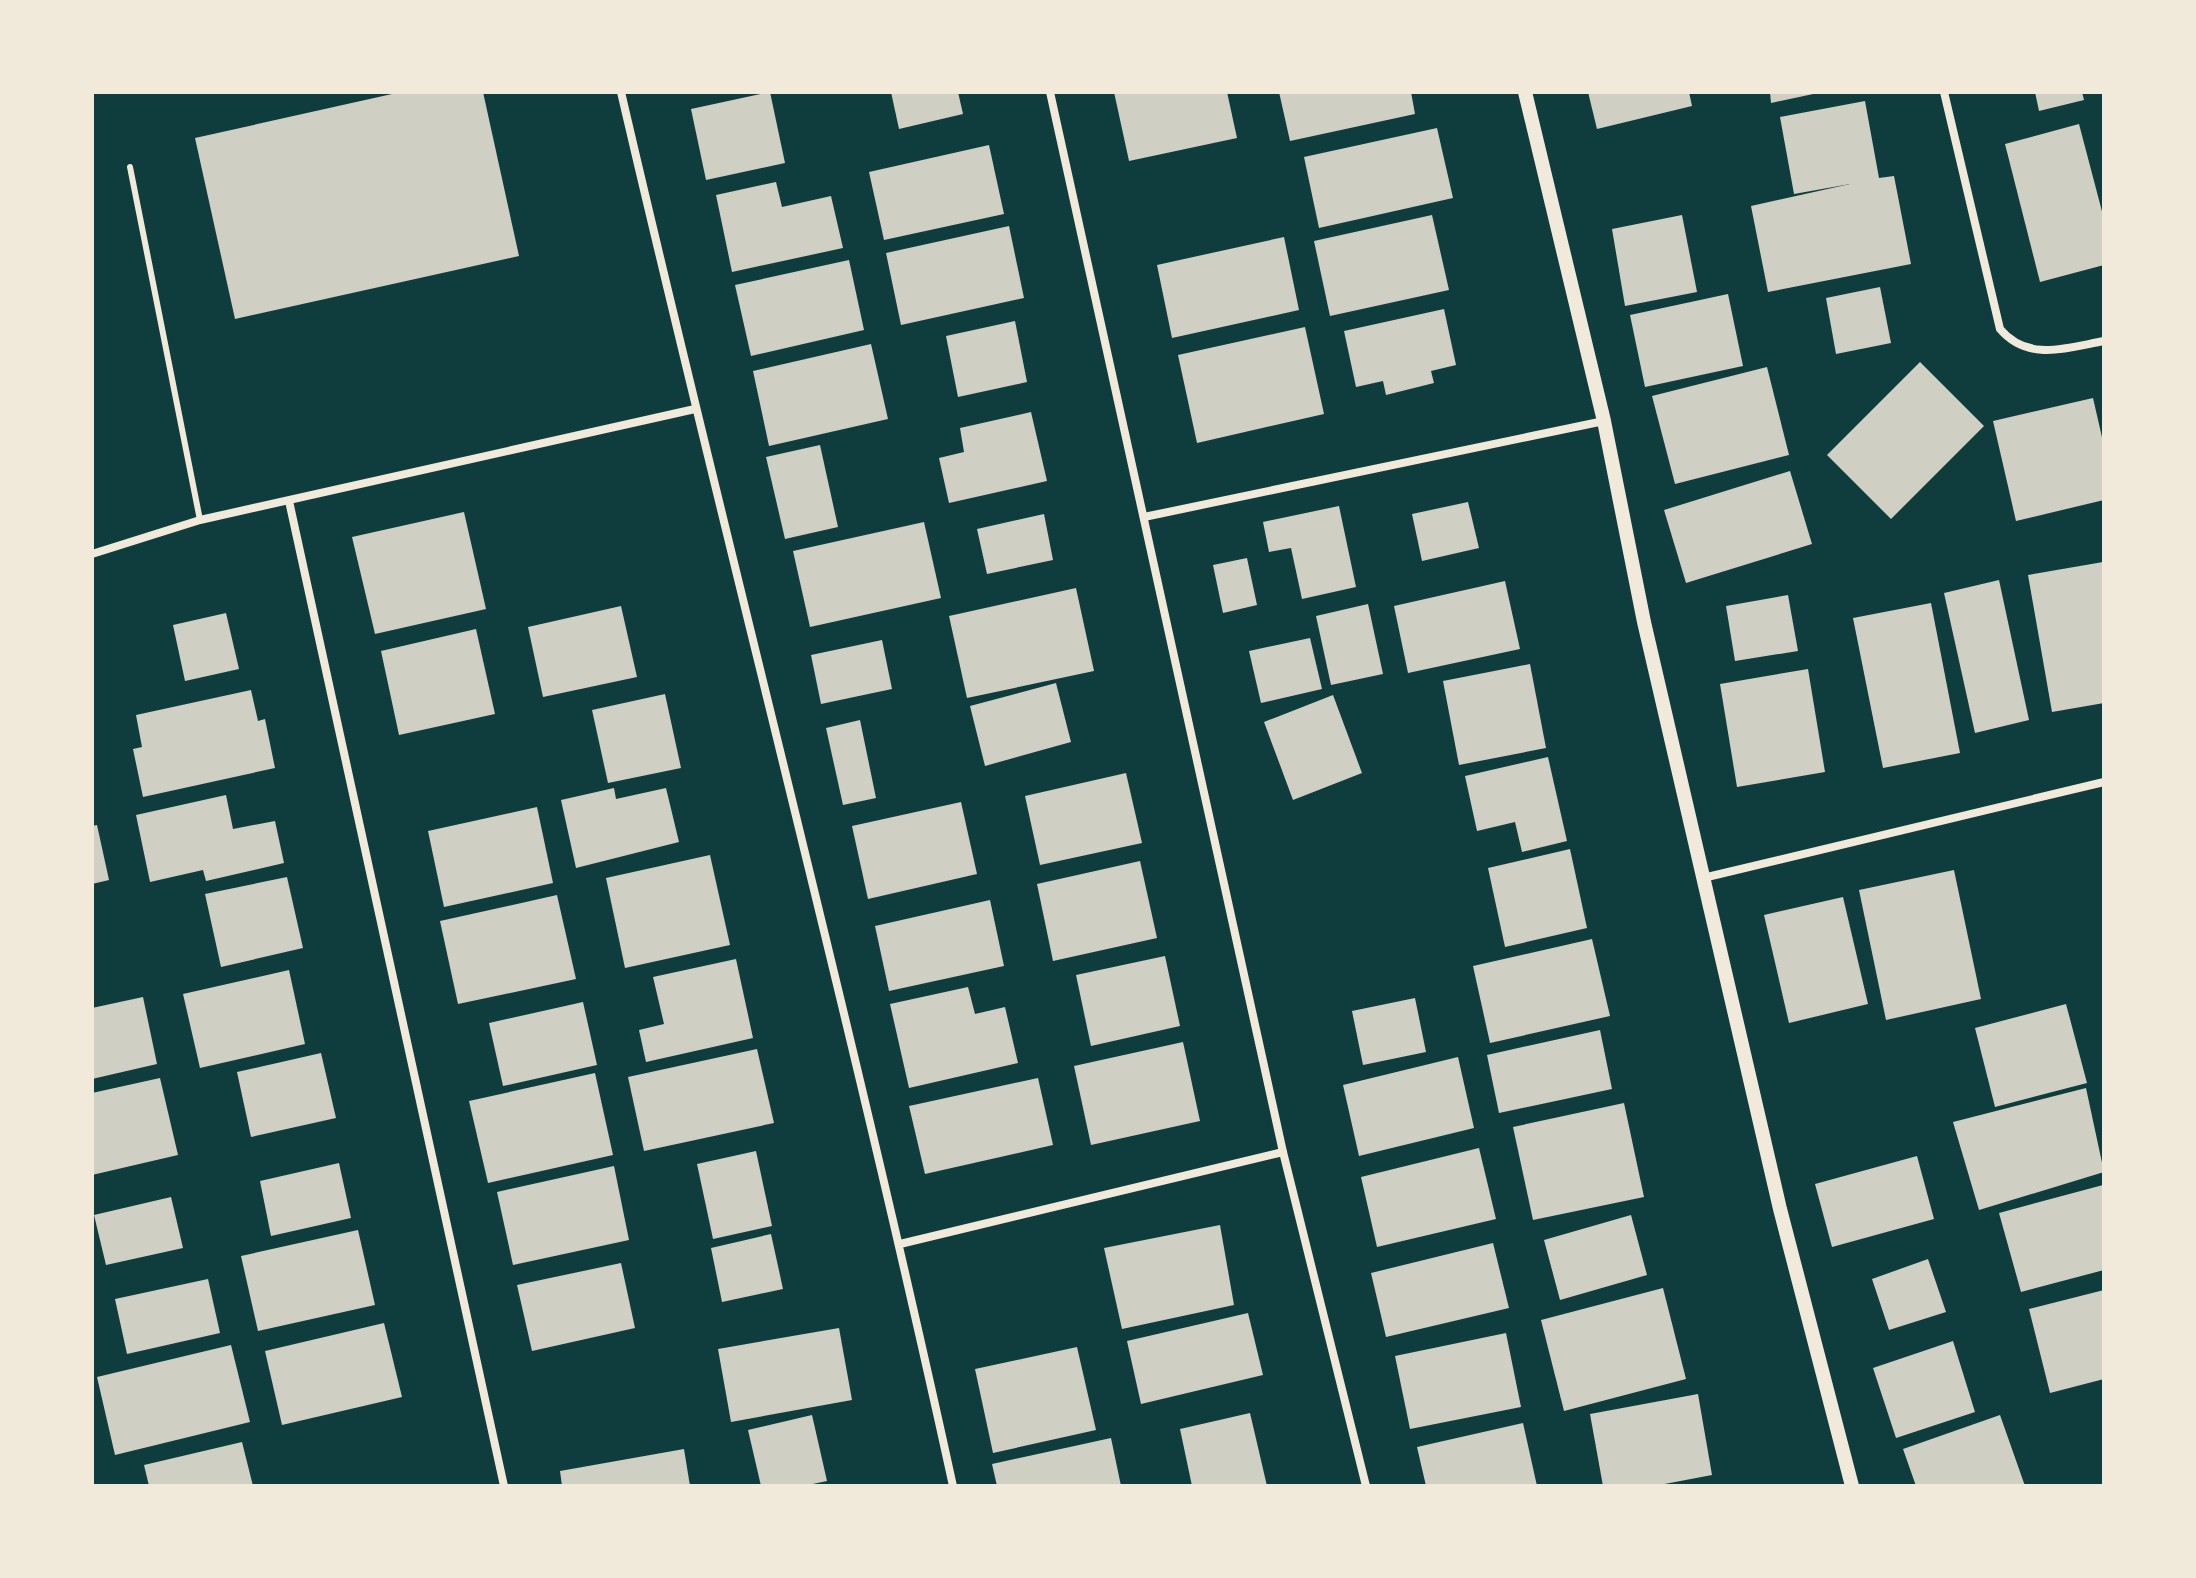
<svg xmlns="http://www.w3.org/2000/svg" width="2196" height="1578" viewBox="0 0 2196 1578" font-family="'IBM Plex Sans',sans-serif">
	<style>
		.building { fill: #cfcfc3 }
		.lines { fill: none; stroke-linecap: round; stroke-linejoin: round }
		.service { stroke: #f1e9da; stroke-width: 6 }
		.minor { stroke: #f1e9da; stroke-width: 8 }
		.tertiary { stroke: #f1e9da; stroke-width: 14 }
	</style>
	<rect width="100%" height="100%" fill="#0f3d3e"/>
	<g class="building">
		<polygon points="401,92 483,92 519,256 235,319 195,138"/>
		<polygon points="770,92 785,163 706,180 691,109"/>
		<polygon points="891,92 958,92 963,114 899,129"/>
		<polygon points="1114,92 1227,92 1237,138 1129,161"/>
		<polygon points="1279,92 1411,92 1415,114 1290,141"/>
		<polygon points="1588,92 1689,92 1692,106 1597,129"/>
		<polygon points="1770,92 1818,92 1818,93 1771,103"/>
		<polygon points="2035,92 2082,92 2084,100 2039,111"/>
		<polygon points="1865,101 1879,178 1894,176 1911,264 1768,292 1751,206 1850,184 1794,194 1780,117"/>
		<polygon points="2079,124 2104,219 2104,265 2040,282 2005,144"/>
		<polygon points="1437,128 1453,198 1319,228 1304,157"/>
		<polygon points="989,145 1004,214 884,240 869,172"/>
		<polygon points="776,182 782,207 831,196 843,248 732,272 716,195"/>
		<polygon points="1432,215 1449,290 1330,316 1314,241"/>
		<polygon points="1682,215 1697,292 1625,306 1612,229"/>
		<polygon points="1009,226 1024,298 901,325 886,253"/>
		<polygon points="1284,237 1299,310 1172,338 1157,265"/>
		<polygon points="849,260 864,330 751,356 735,285"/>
		<polygon points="1880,287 1891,343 1836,354 1826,298"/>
		<polygon points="1728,294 1743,366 1645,387 1630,315"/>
		<polygon points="1444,309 1456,365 1431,371 1434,383 1386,395 1383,381 1356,387 1344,331"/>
		<polygon points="1015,321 1027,382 958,397 946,336"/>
		<polygon points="1305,327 1324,414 1197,443 1178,355"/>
		<polygon points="871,344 888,419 769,446 753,371"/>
		<polygon points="1920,362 1984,426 1891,519 1827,455"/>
		<polygon points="1767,367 1789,455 1675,484 1652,396"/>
		<polygon points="2093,398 2104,446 2104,500 2016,521 1993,421"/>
		<polygon points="1031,412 1047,481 949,503 939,458 964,452 960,428"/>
		<polygon points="820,445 838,527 785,539 766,457"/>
		<polygon points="1790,471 1812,544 1686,583 1664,510"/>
		<polygon points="1468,502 1479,548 1422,561 1412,514"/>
		<polygon points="1339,506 1356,587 1302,599 1291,548 1269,552 1263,522"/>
		<polygon points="464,512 486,609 375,634 352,537"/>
		<polygon points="1044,514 1053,560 987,574 977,529"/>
		<polygon points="924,522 941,598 810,627 793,551"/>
		<polygon points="1247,558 1257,605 1223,613 1213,565"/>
		<polygon points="2103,562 2104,703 2052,712 2028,575"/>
		<polygon points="1999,580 2029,720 1975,733 1944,593"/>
		<polygon points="1505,581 1520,649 1408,673 1394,606"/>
		<polygon points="1076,588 1094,671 967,698 949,616"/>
		<polygon points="1788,595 1798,651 1735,661 1726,606"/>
		<polygon points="1931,603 1960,753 1883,768 1853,618"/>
		<polygon points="1368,604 1383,674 1331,685 1316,616"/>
		<polygon points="621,606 637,677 543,697 528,627"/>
		<polygon points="226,613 239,669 185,681 173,625"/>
		<polygon points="476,629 495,714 399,735 381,651"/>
		<polygon points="1310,638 1322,689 1261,703 1249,651"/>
		<polygon points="882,640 892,689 821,704 811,655"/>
		<polygon points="1530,664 1546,748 1459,765 1443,681"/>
		<polygon points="1808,669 1825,772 1737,787 1720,684"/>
		<polygon points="1056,683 1071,742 985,766 970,706"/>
		<polygon points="251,690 258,721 265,719 275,768 143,797 133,749 142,747 136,715"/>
		<polygon points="665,694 681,768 608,783 592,710"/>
		<polygon points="1333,695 1362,773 1293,800 1264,722"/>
		<polygon points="860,720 876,798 843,805 826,728"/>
		<polygon points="1548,757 1567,841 1522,852 1515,822 1477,831 1465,776"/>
		<polygon points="1126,773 1142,843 1040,865 1025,796"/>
		<polygon points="614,788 616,799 666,788 679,842 576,868 561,800"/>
		<polygon points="226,795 233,829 275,821 284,863 206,881 203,870 150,882 136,815"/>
		<polygon points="961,802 977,874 868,899 852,826"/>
		<polygon points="537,807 553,883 444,907 428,831"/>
		<polygon points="97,825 109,880 92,884 92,826"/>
		<polygon points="1570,849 1587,928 1505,947 1488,868"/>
		<polygon points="710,855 730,945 625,968 606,878"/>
		<polygon points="1140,861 1157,938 1053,961 1037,884"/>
		<polygon points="1954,870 1981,999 1886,1020 1859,890"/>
		<polygon points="287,877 303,948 221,967 205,894"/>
		<polygon points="557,895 576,979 458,1004 440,921"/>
		<polygon points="1843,897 1868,1004 1789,1023 1764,915"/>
		<polygon points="990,900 1004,966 889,991 875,926"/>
		<polygon points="1592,939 1610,1016 1490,1043 1473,966"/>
		<polygon points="1165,956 1180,1026 1091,1046 1076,975"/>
		<polygon points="736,959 753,1038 646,1062 639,1030 664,1024 653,977"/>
		<polygon points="289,970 305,1044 200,1068 183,994"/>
		<polygon points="968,987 975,1014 1005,1007 1018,1063 909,1088 890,1004"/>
		<polygon points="143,997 157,1064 92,1079 92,1008"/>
		<polygon points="1415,998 1426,1052 1363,1065 1352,1011"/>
		<polygon points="583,1002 597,1065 503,1086 489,1023"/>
		<polygon points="2066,1004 2087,1083 1995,1107 1975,1028"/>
		<polygon points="1600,1030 1612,1089 1499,1113 1487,1055"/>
		<polygon points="1183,1042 1200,1121 1091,1145 1074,1066"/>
		<polygon points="757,1049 774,1123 644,1151 628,1077"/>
		<polygon points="321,1053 336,1118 251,1137 237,1072"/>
		<polygon points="1458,1057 1474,1128 1359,1156 1343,1085"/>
		<polygon points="595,1073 613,1155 488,1183 469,1101"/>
		<polygon points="160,1078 178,1155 92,1175 92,1093"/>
		<polygon points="1038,1078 1053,1145 925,1174 909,1106"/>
		<polygon points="2086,1088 2104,1172 1979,1210 1953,1122"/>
		<polygon points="1624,1103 1644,1197 1533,1220 1513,1127"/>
		<polygon points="1479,1148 1496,1219 1377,1247 1361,1177"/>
		<polygon points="756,1151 772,1226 713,1239 697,1164"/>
		<polygon points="1917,1156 1934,1219 1832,1247 1815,1184"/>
		<polygon points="339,1163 351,1218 271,1236 260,1181"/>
		<polygon points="614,1166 629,1240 513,1265 497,1192"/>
		<polygon points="2103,1185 2104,1270 2021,1292 1999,1213"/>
		<polygon points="171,1197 183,1248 106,1265 94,1215"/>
		<polygon points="1631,1215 1647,1275 1560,1300 1544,1240"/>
		<polygon points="1220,1225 1234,1305 1122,1329 1104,1248"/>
		<polygon points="358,1230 375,1305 258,1331 241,1256"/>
		<polygon points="771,1234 783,1289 722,1302 711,1248"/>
		<polygon points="1493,1243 1509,1308 1386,1337 1371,1273"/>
		<polygon points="1928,1259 1946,1312 1889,1330 1872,1279"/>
		<polygon points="621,1263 635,1328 532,1351 517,1285"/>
		<polygon points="208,1279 220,1333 127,1354 115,1299"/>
		<polygon points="1663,1288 1686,1379 1564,1411 1541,1320"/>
		<polygon points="2104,1290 2104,1379 2050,1393 2029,1309"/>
		<polygon points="1248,1313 1263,1375 1141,1404 1127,1341"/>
		<polygon points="384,1323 402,1397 282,1425 265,1351"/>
		<polygon points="839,1328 852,1400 731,1422 718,1349"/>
		<polygon points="1506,1333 1521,1407 1410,1429 1395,1356"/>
		<polygon points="1953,1341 1975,1412 1896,1438 1873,1368"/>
		<polygon points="231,1345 250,1422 115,1455 97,1377"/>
		<polygon points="1077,1347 1096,1430 993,1453 975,1369"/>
		<polygon points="1698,1394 1712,1475 1654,1486 1603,1486 1590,1414"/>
		<polygon points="1250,1413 1267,1486 1192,1486 1180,1429"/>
		<polygon points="812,1415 827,1481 803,1486 761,1486 748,1430"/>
		<polygon points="2000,1415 2025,1486 1916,1486 1903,1449"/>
		<polygon points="1523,1423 1537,1486 1426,1486 1417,1447"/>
		<polygon points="1111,1438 1121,1486 997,1486 992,1464"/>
		<polygon points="242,1442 253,1486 149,1486 144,1465"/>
		<polygon points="684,1449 690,1486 562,1486 560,1471"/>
	</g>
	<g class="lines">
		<polyline class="service" points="130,167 200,520"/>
		<g class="minor">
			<path d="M621 92C729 557 851 1019 953 1486"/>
			<polyline points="1050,92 1283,1152 1366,1486"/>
			<path d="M1944 92 2000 329C2028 362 2066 348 2104 341"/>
			<polyline points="289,501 504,1486"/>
			<polyline points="1144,517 1604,421"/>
			<polyline points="92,554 200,520 695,409"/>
			<polyline points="1703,878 2104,782"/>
			<polyline points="900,1244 1283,1152"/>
		</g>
		<polyline class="tertiary" points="1525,92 1604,421 1644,622 1780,1209 1852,1486"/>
	</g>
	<rect width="2196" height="1578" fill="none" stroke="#f1e9da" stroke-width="188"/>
</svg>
